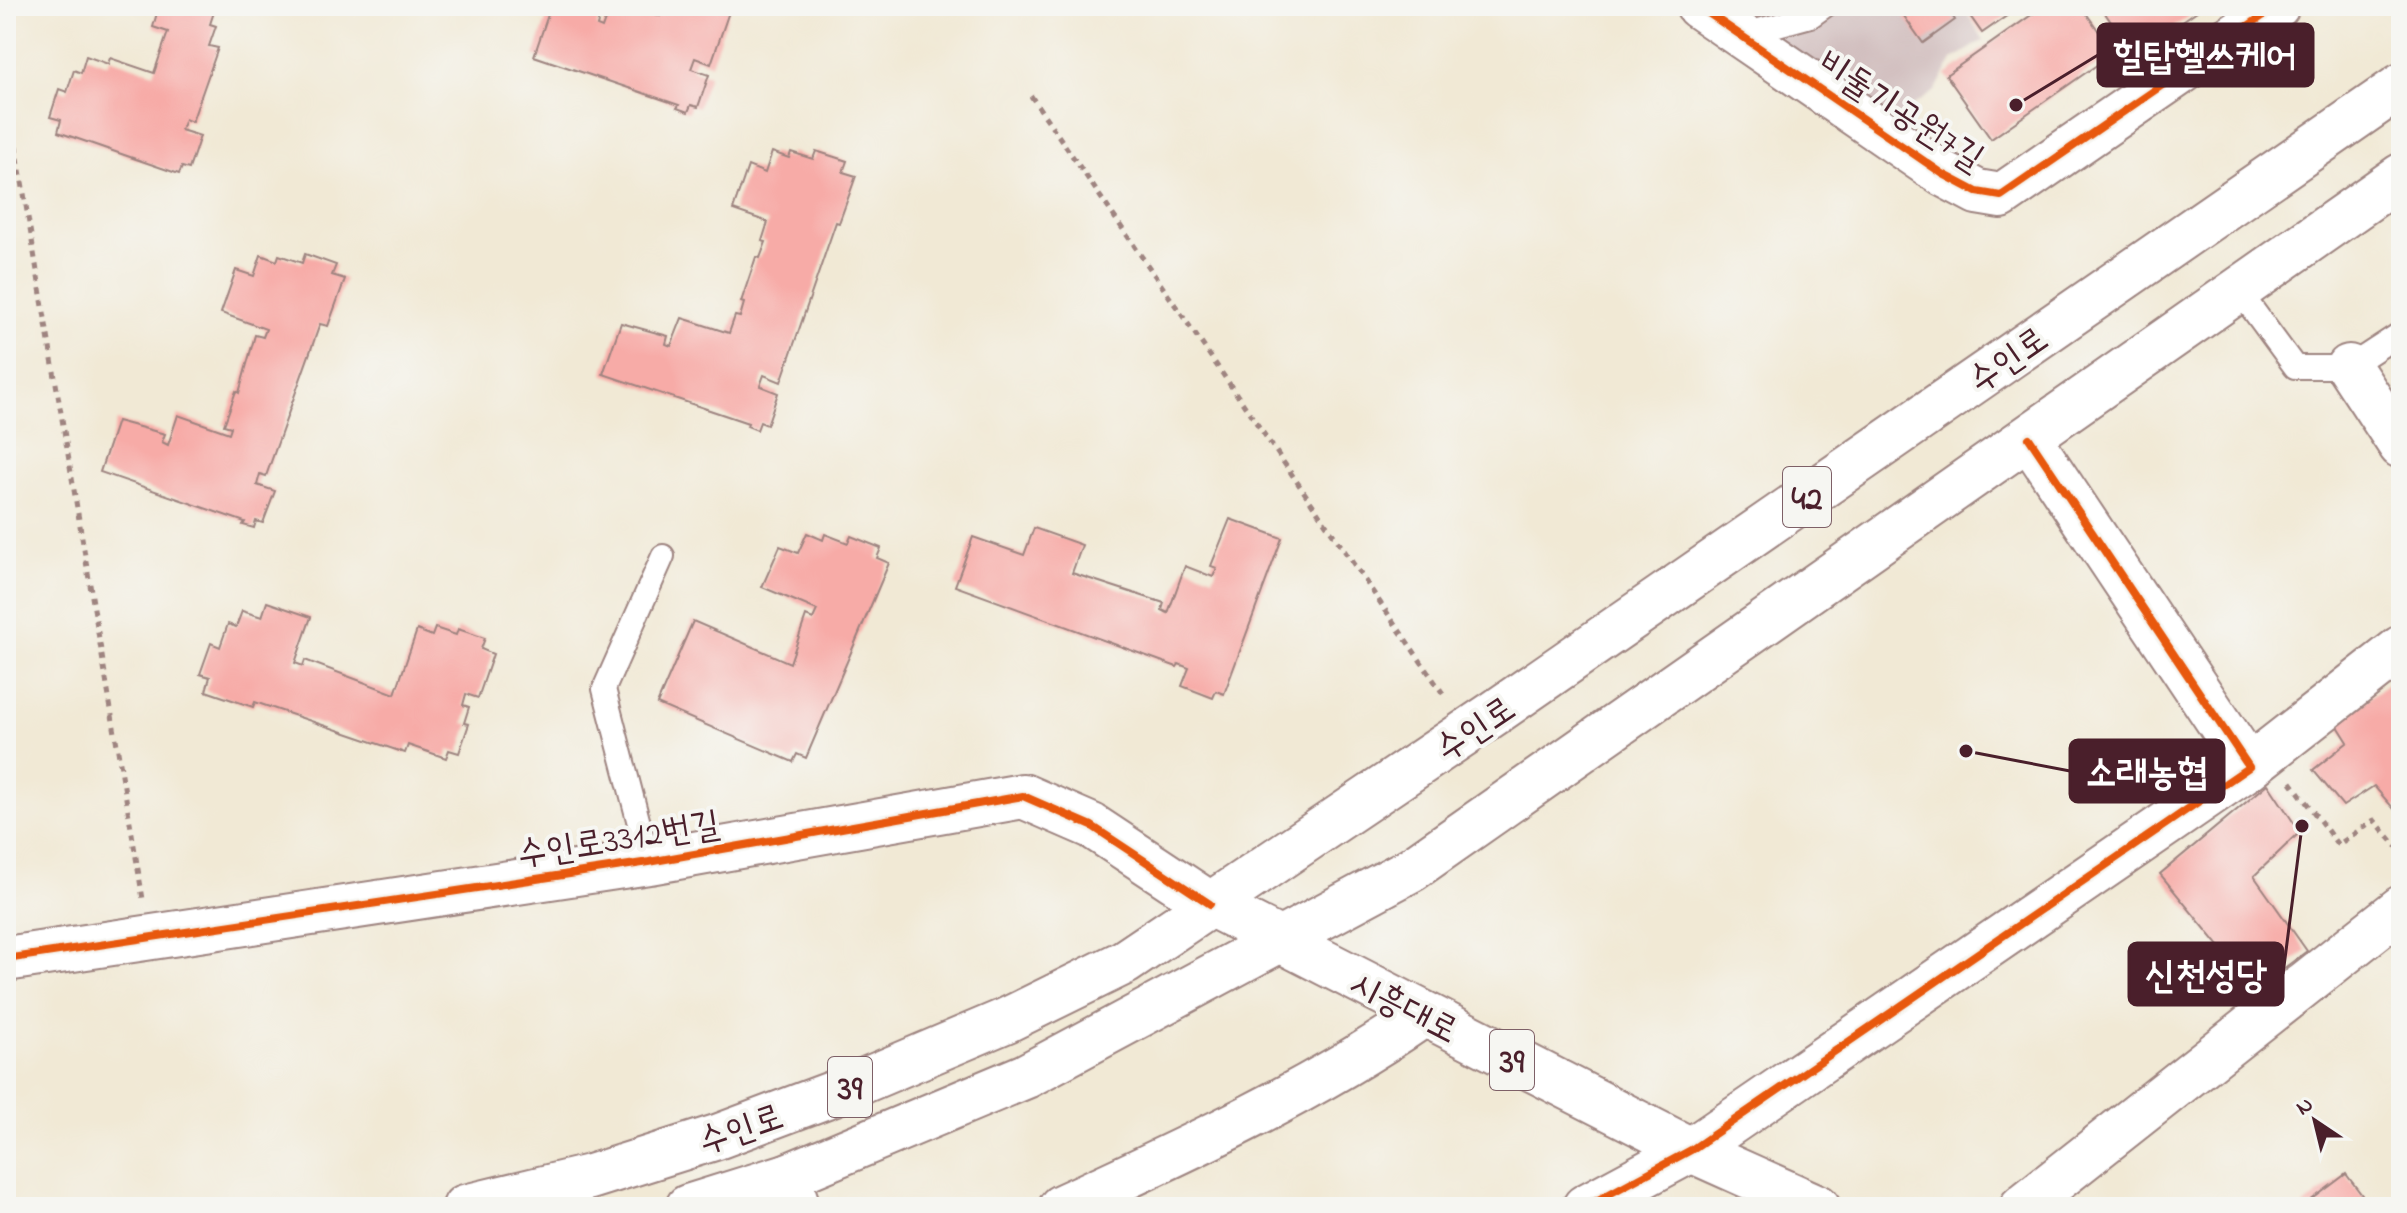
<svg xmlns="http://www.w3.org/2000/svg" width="2407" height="1213" viewBox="0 0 2407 1213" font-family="'Indie Flower','Poor Story',sans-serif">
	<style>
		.industrial { fill: #d2bfbf }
		.building { fill: #f7aba7 }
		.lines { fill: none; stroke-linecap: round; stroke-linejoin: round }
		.lane-casing { stroke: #9e8480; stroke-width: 26 }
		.street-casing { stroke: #9e8480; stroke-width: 48 }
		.secondary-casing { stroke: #9e8480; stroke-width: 48 }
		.primary-casing { stroke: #9e8480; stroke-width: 48 }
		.path { stroke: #9e8480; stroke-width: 5; stroke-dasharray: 6 6; stroke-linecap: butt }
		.lane { stroke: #fff; stroke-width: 22 }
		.street { stroke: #fff; stroke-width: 44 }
		.secondary { stroke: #fff; stroke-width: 44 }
		.primary { stroke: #fff; stroke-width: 44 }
		.cycleway-casing { stroke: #f6f6f2; stroke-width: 13 }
		.cycleway { stroke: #e8590c; stroke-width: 8 }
		.labels { text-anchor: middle; stroke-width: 8; stroke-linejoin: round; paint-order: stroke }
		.shield { fill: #f6f6f2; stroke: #7e6067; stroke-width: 2 }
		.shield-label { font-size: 34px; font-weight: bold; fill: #4a1f2b }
		.street-label { font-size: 36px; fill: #4a1f2b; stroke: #f6f6f2 }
		.leader { fill: none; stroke: #4a1f2b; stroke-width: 3 }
		.callout-dot { fill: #4a1f2b; stroke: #f6f6f2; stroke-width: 3 }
		.callout { fill: #4a1f2b; stroke: #4a1f2b; stroke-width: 3 }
		.callout-label { font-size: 38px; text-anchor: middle; font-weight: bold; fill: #fff }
	</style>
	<rect width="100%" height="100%" fill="#f6f6f2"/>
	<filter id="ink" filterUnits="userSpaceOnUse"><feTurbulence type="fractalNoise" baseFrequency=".0125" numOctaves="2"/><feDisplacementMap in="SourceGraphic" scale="16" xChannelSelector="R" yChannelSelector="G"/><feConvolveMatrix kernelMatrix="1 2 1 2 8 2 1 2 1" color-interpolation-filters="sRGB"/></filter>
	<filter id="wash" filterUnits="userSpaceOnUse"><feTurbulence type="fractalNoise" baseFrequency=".006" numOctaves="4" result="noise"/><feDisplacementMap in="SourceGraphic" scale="32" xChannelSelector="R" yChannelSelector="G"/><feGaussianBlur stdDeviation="1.8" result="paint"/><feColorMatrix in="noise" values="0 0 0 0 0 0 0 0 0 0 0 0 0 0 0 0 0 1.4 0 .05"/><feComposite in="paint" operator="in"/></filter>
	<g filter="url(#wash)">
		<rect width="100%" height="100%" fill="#f1e9d5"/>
		<polygon class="industrial" points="1716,6 1962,6 1984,40 1952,60 1935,91 1889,122"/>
		<g id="blocks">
			<g class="building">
				<polygon points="159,6 216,6 210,24 216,26 209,46 218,48 192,122 185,119 181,130 200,136 189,169 182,167 179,174 58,132 61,120 50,117 59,89 67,92 74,70 81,73 86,56 108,64 110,58 154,73 168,32 153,27"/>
				<polygon points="551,6 599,18 597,26 602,28 610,6 631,6 660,16 663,6 731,6 711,64 695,58 691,69 709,75 698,107 691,105 688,112 677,108 679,105 534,56"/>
				<polygon points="1897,6 1946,6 1955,20 1923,43"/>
				<polygon points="1963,6 2021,6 1982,33"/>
				<polygon points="2044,6 2081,6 2114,53 1991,139 1946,75"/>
				<polygon points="2100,6 2204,6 2134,55"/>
				<polygon points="816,151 847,161 843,172 856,176 839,223 836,222 781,382 764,375 760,386 778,393 767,425 760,422 757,430 747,426 748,423 603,374 621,323 668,336 666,344 671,346 682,318 729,333 735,316 740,317 744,303 741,302 756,257 760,258 766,242 762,241 768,222 733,210 748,166 765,173 772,152 789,158 791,152 813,159"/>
				<polygon points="305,254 336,265 332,275 345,279 328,326 320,324 266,476 260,474 257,485 275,491 263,523 256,521 254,528 243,525 245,522 100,472 117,421 165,434 162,442 168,445 178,415 229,433 231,427 224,425 236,391 239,393 255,335 263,337 266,329 221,313 236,270 254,276 261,255 277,261 279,255 302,263"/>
				<polygon points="1230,519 1282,538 1224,694 1216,691 1213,698 1182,686 1189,668 1179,664 1177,667 955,586 973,537 1024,555 1034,528 1082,545 1072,573 1164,603 1162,610 1168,613 1185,566 1213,577 1217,568 1211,566"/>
				<polygon points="807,533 823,540 825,534 848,543 851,536 881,548 877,558 889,563 806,758 797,754 793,762 657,704 693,621 790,663 806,616 813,619 817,610 762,587 780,546 798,553"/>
				<polygon points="267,602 311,617 295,663 303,666 305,660 395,694 417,630 432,636 435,628 456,635 458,629 485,638 481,649 493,654 478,698 466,694 463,705 469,707 464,723 469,724 459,753 449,750 446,758 408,745 405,753 255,702 253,707 206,691 210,677 200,674 211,643 220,647 228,624 236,627 242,611 262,617"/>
				<polygon points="2401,674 2401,804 2394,809 2374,786 2343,806 2313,770 2348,742 2336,723"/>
				<polygon points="2268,784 2300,832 2254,876 2307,951 2255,990 2160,874"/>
				<polygon points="2346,1174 2371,1207 2302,1207"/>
			</g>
		</g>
	</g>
	<g filter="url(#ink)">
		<use href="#blocks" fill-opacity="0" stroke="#9e8480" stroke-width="2"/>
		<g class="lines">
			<defs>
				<g id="lane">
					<polyline points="1744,34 1811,16 1825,6"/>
					<polyline points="2237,288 2295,367 2349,367 2401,333"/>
					<polyline points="649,862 604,689 663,556"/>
				</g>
				<g id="street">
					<polyline points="2349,367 2401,446"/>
					<polyline points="2249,767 2401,648"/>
					<polyline points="787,1176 798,1207"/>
					<path d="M1061 1207C1185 1150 1310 1093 1423 1015"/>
					<polyline points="1585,1207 1691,1150 2249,767 2029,438"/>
					<polyline points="2022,1207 2401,908"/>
				</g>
				<g id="secondary">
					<polyline points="1698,6 1943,174 1977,192 2001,196 2277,6"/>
					<polyline points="6,959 649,862 1023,796 1092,826 1210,904"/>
				</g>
				<g id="primary">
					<polyline points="1210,904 1691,1150 1818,1207"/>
					<polyline points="465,1207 590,1177 717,1137 837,1092 1007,1020 1125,962 1496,712 2401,86"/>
					<polyline points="688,1207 787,1176 1026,1076 1412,869 2401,176"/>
				</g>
			</defs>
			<use href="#lane" class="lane-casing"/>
			<use href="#street" class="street-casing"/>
			<use href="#secondary" class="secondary-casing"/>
			<use href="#primary" class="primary-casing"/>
			<g class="path">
				<polyline points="6,87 143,899"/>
				<polyline points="1031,96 1446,698"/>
				<polyline points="2291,782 2338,845 2374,820 2401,851"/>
			</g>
			<use href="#lane" class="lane"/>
			<use href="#street" class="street"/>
			<use href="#secondary" class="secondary"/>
			<use href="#primary" class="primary"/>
			<defs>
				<g id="cycleway">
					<polyline points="1698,6 1943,174 1977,192 2001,196 2277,6"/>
					<polyline points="6,959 649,862 1023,796 1092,826 1210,904"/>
					<polyline points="1585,1207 1691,1150 2249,767 2029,438"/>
				</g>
			</defs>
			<use href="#cycleway" class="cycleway-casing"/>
			<use href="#cycleway" class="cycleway"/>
		</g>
	</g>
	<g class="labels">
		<g class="shield">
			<rect x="1783" y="467" width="48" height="60" rx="6"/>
			<rect x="1490" y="1030" width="44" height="60" rx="6"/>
			<rect x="828" y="1057" width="44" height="60" rx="6"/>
		</g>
		<g class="shield-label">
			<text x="1807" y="509">42</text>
			<text x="1512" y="1072">39</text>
			<text x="850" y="1099">39</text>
		</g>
		<g class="street-label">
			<text transform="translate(1902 109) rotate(33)" y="13">비둘기공원7길</text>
			<text transform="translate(2007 358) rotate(-35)" y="13">수인로</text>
			<text transform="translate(1474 727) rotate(-34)" y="13">수인로</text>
			<text transform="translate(618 837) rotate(-9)" y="13">수인로3312번길</text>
			<text transform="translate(1405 1005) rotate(27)" y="13">시흥대로</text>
			<text transform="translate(740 1127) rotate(-19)" y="13">수인로</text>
		</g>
	</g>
	<path class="leader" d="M2016 105L2098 55M1966 751L2070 771M2302 826L2283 974"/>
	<g class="callout-dot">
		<circle cx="2016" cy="105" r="8"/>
		<circle cx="1966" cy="751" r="8"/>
		<circle cx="2302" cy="826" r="8"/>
	</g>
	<g class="callout">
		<rect x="2098" y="24" width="215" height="62" rx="8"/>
		<rect x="2070" y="740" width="154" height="62" rx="8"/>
		<rect x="2129" y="943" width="154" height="62" rx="8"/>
	</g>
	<g class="callout-label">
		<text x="2205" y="68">힐탑헬쓰케어</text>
		<text x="2147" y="784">소래농협</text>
		<text x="2206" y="987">신천성당</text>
	</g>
	<rect width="2407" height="1213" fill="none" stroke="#f6f6f2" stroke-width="32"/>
	<g transform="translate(2315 1121) rotate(325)" stroke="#f6f6f2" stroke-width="6" paint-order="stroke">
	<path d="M0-6L14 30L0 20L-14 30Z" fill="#4a1f2b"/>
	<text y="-12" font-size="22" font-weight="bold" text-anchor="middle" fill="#4a1f2b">N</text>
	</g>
</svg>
